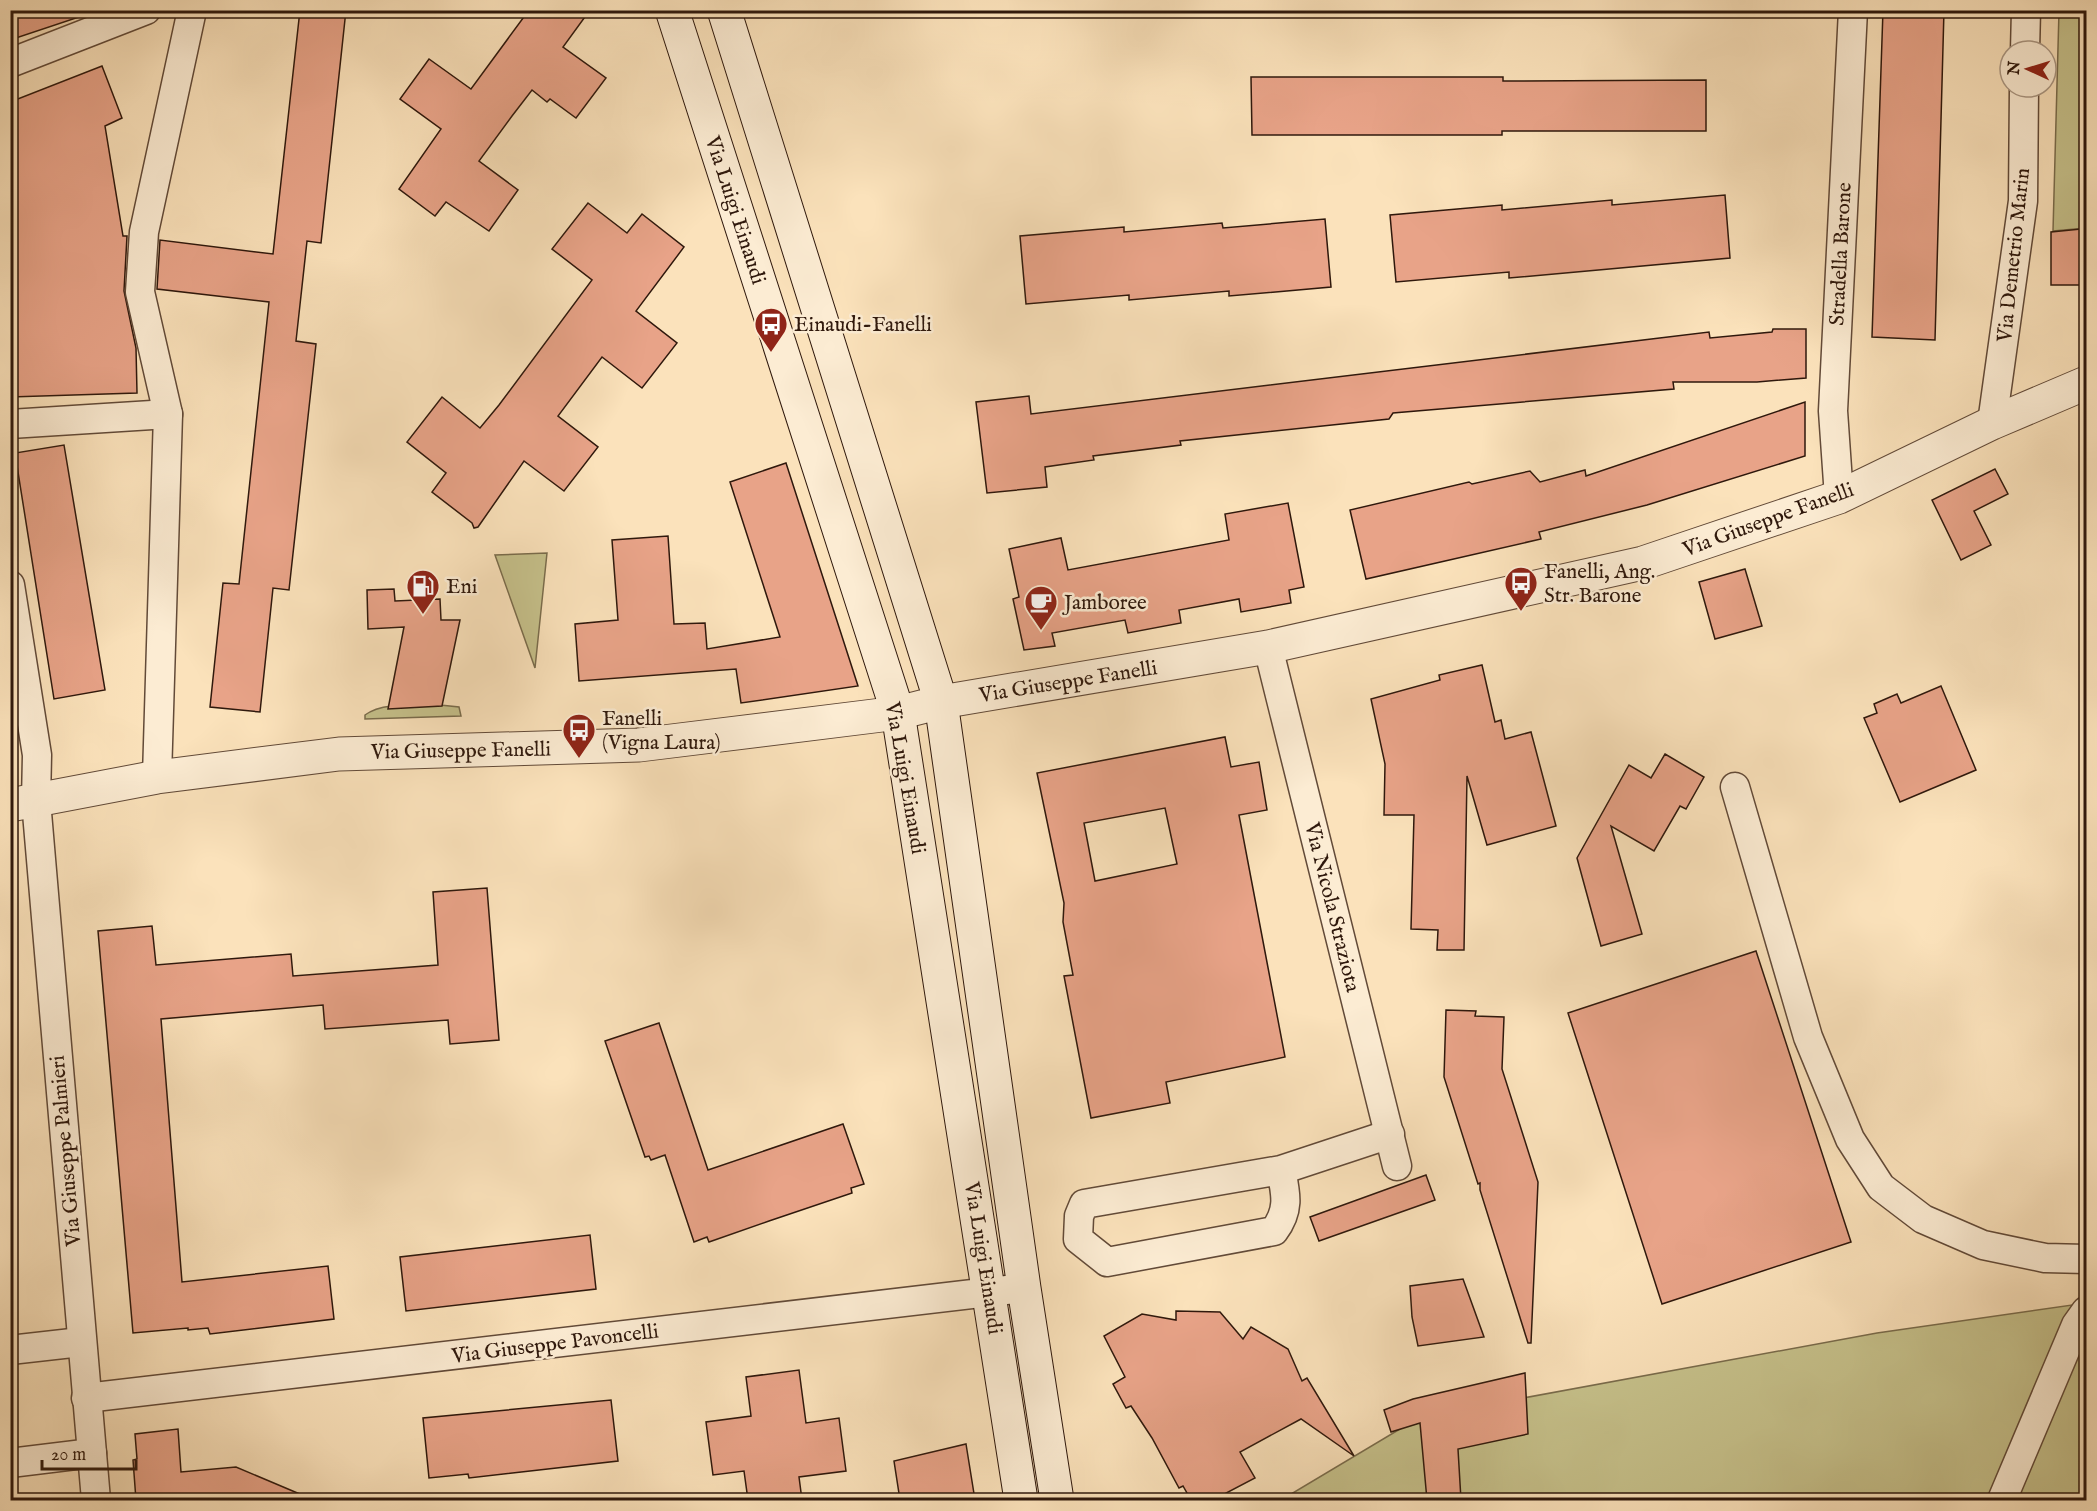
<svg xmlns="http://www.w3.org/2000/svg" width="2097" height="1511" viewBox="0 0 2097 1511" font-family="'IM FELL English',serif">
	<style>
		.green { fill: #c6c18b; stroke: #7a6c4c; stroke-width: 1.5 }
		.building { fill: #e8a388; stroke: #2f180c; stroke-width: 1.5; fill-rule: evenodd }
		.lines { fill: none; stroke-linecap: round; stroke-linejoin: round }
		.minor-casing { stroke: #624a38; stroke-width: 31 }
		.tertiary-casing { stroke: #624a38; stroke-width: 35 }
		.secondary-casing { stroke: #2f180c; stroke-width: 35 }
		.minor { stroke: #fcecd3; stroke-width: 28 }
		.tertiary { stroke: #fcecd3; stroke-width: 33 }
		.secondary { stroke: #fcecd3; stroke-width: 33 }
		.labels { text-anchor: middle; stroke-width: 5; stroke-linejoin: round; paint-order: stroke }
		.street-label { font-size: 21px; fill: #2f180c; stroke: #fcecd3 }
		.poi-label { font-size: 21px; fill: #2f180c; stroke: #fcecd3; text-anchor: start }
	</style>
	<rect width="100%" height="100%" fill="#fbe2bb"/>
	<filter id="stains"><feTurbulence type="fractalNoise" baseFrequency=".00333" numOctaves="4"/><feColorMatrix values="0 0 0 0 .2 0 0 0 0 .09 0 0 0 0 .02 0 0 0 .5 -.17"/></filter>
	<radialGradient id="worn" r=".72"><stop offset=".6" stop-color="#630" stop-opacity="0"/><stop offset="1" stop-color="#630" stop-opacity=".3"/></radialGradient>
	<g class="green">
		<polygon points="2059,11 2086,11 2086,228 2053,231"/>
		<polygon points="547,553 535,668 495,555"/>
		<path d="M440 705 459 707 461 716 365 719V715C383 701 418 706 440 705Z"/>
		<polygon points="2086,1303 2086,1500 1281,1500 1420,1417 1877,1333"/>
	</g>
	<g class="building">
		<polygon points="10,10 85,10 85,15 10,40"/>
		<polygon points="300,10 346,10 321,243 307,241 296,341 316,344 289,590 273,588 260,712 210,707 223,583 239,584 269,302 157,289 160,240 273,254"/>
		<polygon points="529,10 590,10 563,47 606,78 576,118 550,99 547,102 532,90 512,116 479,161 518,190 489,231 446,202 435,216 399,189 441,129 400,99 429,59 471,89"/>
		<polygon points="1883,10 1944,10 1935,340 1872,337"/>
		<polygon points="102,66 122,118 105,126 123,236 127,236 124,291 136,348 137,393 10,397 10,102"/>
		<polygon points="1251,77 1503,77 1503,81 1706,80 1706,131 1502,131 1502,135 1252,135"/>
		<polygon points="1725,195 1730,258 1509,278 1509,272 1396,282 1390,215 1502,205 1502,210 1612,200 1612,205"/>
		<polygon points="588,203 627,233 642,214 684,247 636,311 677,343 642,388 602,357 558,416 598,447 564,491 524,461 478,527 474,528 472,523 432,492 446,473 407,442 442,397 480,428 499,405 592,280 552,249"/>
		<polygon points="1325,219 1331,287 1229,296 1229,291 1129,300 1129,295 1026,304 1020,236 1124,227 1124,232 1222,223 1223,228"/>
		<polygon points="2081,229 2080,285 2051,285 2051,232"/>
		<polygon points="1773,329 1806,329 1806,378 1757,382 1673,382 1674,389 1393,413 1389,419 1180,441 1181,445 1093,456 1094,460 1045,467 1047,487 987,493 976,402 1029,396 1031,414 1709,332 1710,338 1772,332"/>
		<polygon points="1805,402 1805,456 1647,505 1539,532 1541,539 1366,579 1350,510 1469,482 1472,484 1530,471 1540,482 1585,470 1586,476"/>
		<polygon points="64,445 105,690 54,699 15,453"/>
		<polygon points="786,463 858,686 741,703 736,669 579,681 575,624 618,620 612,540 668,536 674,624 705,623 707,649 780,637 730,482"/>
		<polygon points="1995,469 2008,494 1974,511 1991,545 1961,560 1932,500"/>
		<polygon points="1288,503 1304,587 1289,590 1291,603 1241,612 1239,599 1179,610 1181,623 1128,633 1125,620 1052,633 1055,646 1024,650 1013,599 1019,597 1009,549 1061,538 1068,570 1229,540 1225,514"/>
		<polygon points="1745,569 1762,626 1715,639 1699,582"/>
		<polygon points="394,589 395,601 440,599 441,620 460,620 442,706 388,709 404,627 368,629 367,590"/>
		<polygon points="1482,665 1495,722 1501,720 1505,739 1531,732 1556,826 1487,845 1467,776 1464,950 1437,950 1438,930 1411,929 1414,815 1384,815 1385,764 1371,699 1440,680 1439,675"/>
		<polygon points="1941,686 1976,770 1900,802 1864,718 1877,713 1874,704 1897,694 1901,703"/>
		<path d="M1225 737 1231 767 1259 762 1267 810 1239 815 1285 1057 1166 1082 1170 1103 1091 1118 1064 976 1073 975 1063 922 1064 903 1037 773ZM1165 808 1177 864 1095 881 1084 823Z"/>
		<polygon points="1665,754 1704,777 1686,809 1680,806 1654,851 1611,826 1642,934 1601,946 1577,858 1629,765 1651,778"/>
		<polygon points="487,888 499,1040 450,1044 448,1020 325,1029 323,1005 161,1019 182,1282 328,1266 334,1319 210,1334 208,1328 188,1330 188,1328 133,1333 98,931 152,926 156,965 291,954 293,976 438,965 433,892"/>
		<polygon points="1756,951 1851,1242 1662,1304 1568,1013"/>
		<polygon points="1446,1010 1476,1011 1475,1016 1504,1017 1502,1069 1538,1182 1531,1343 1528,1343 1480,1190 1480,1183 1478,1184 1444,1077"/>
		<polygon points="659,1023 708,1170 843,1124 864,1184 851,1188 852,1193 769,1221 709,1242 707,1237 694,1242 665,1155 651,1160 649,1156 645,1157 605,1041"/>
		<polygon points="1426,1175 1435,1200 1319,1241 1310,1217"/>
		<polygon points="590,1235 596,1289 406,1311 400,1257"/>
		<polygon points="1463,1279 1484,1337 1418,1346 1412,1317 1410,1286"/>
		<polygon points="1176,1311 1220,1312 1243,1339 1251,1327 1288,1349 1302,1381 1307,1378 1354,1456 1301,1419 1240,1452 1255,1478 1213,1500 1191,1500 1183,1486 1179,1488 1152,1438 1131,1406 1126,1408 1113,1384 1125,1377 1104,1336 1142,1314 1176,1320"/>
		<polygon points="799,1370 806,1423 839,1418 846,1471 799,1477 802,1500 748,1500 744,1471 713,1475 706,1422 751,1416 746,1377"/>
		<polygon points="1525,1373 1528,1434 1458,1449 1461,1500 1427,1500 1420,1423 1391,1432 1384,1410 1413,1399"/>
		<polygon points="611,1400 618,1461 469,1478 468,1474 429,1478 423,1418"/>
		<polygon points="178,1429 181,1472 236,1467 314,1500 136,1500 133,1460 137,1459 135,1434"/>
		<polygon points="966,1444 975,1500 900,1500 894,1461"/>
	</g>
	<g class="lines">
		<defs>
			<g id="minor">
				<polyline points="2025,51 2026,10"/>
				<polyline points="10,63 146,10"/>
				<polyline points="1992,423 2023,201 2024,87"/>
				<polyline points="10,424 168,414"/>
				<polyline points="1839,497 1833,411 1853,10"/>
				<polyline points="10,585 37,755 36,801 96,1500"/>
				<polyline points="1268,647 1397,1166"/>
				<polyline points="157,777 168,414 140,292 144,232 192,10"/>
				<polyline points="1735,787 1808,1037 1850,1139 1881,1187 1923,1219 1983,1245 2045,1258 2086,1259"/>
				<path d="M1281 1170C1286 1194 1290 1210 1274 1231L1107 1262 1078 1239 1079 1216 1084 1204 1281 1170 1390 1134"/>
				<polyline points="10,1350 81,1342"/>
				<polyline points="86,1398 1024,1288"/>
				<polyline points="10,1463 92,1453"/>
				<polyline points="2002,1500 2076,1325 2086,1311"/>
			</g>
			<polyline id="tertiary" points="10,805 157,777 339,754 639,745 898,713 941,702 1268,647 1643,563 1839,497 1992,423 2086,383"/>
			<g id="secondary">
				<polyline points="672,10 898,713 1021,1500"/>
				<polyline points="724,10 941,702 1024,1288 1057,1500"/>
			</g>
		</defs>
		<use href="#minor" class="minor-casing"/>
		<use href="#tertiary" class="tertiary-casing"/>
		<use href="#secondary" class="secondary-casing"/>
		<use href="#minor" class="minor"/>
		<use href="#tertiary" class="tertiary"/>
		<use href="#secondary" class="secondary"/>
	</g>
	<defs>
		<symbol id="bus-pin" viewBox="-11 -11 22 30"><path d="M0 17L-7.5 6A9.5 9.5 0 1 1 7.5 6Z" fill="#8f2418" stroke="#fcecd3"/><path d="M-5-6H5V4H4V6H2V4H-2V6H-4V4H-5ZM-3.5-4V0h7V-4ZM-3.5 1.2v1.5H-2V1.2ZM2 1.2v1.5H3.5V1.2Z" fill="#fff"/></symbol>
		<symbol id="fuel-pin" viewBox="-11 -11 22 30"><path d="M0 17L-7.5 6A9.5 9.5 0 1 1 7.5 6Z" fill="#8f2418" stroke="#fcecd3"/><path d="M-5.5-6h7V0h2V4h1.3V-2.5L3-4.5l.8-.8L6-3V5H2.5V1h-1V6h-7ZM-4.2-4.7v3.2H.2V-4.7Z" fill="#fff"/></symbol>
		<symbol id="cafe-pin" viewBox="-11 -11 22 30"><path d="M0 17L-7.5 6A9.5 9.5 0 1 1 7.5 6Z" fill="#8f2418" stroke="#fcecd3"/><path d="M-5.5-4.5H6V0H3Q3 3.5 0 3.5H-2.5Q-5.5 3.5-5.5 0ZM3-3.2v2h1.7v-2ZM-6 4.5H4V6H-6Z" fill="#fff"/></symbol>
	</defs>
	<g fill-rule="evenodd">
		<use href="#bus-pin" x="752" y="305" width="38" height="52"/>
		<use href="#bus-pin" x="1502" y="564" width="38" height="52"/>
		<use href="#fuel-pin" x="404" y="567" width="38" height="52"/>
		<use href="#cafe-pin" x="1022" y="583" width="38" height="52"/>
		<use href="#bus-pin" x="560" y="711" width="38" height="52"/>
	</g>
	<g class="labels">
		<g class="street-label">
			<text transform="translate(736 210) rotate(72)" y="7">Via Luigi Einaudi</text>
			<text transform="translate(1840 254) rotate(-87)" y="7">Stradella Barone</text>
			<text transform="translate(2013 255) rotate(-84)" y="7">Via Demetrio Marin</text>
			<text transform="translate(1768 519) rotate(-20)" y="7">Via Giuseppe Fanelli</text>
			<text transform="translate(1068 681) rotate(-9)" y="7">Via Giuseppe Fanelli</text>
			<text transform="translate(461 750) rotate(-1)" y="7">Via Giuseppe Fanelli</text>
			<text transform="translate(906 778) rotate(80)" y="7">Via Luigi Einaudi</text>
			<text transform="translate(1333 907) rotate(76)" y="7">Via Nicola Straziota</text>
			<text transform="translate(65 1151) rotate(-95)" y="7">Via Giuseppe Palmieri</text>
			<text transform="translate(984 1258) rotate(81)" y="7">Via Luigi Einaudi</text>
			<text transform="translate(555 1343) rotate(-7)" y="7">Via Giuseppe Pavoncelli</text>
		</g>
		<g class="poi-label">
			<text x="794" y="331">Einaudi-Fanelli</text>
			<text x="1544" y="578">Fanelli, Ang.<tspan x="1544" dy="24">Str. Barone</tspan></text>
			<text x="446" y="593">Eni</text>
			<text x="1064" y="609">Jamboree</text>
			<text x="602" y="725">Fanelli<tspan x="602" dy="24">(Vigna Laura)</tspan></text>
		</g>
	</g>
	<rect width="2097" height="1511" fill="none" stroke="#fbe2bb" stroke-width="36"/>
	<rect x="12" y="12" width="2073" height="1487" fill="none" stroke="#2f180c" stroke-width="3"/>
	<rect x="18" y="18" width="2061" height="1475" fill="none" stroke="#2f180c" stroke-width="1.5"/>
	<g transform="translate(2028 69) rotate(274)"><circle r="28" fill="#fcecd3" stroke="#aa9783" stroke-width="1.5"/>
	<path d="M0-4.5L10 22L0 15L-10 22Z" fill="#8f2418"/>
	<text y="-9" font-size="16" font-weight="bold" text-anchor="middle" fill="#2f180c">N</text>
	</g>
	<path d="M42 1460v9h94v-9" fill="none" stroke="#2f180c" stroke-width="3"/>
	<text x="51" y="1460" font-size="18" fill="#2f180c" stroke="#fcecd3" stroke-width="4.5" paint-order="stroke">20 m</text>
	<rect width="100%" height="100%" filter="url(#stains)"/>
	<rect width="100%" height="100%" fill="url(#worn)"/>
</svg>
